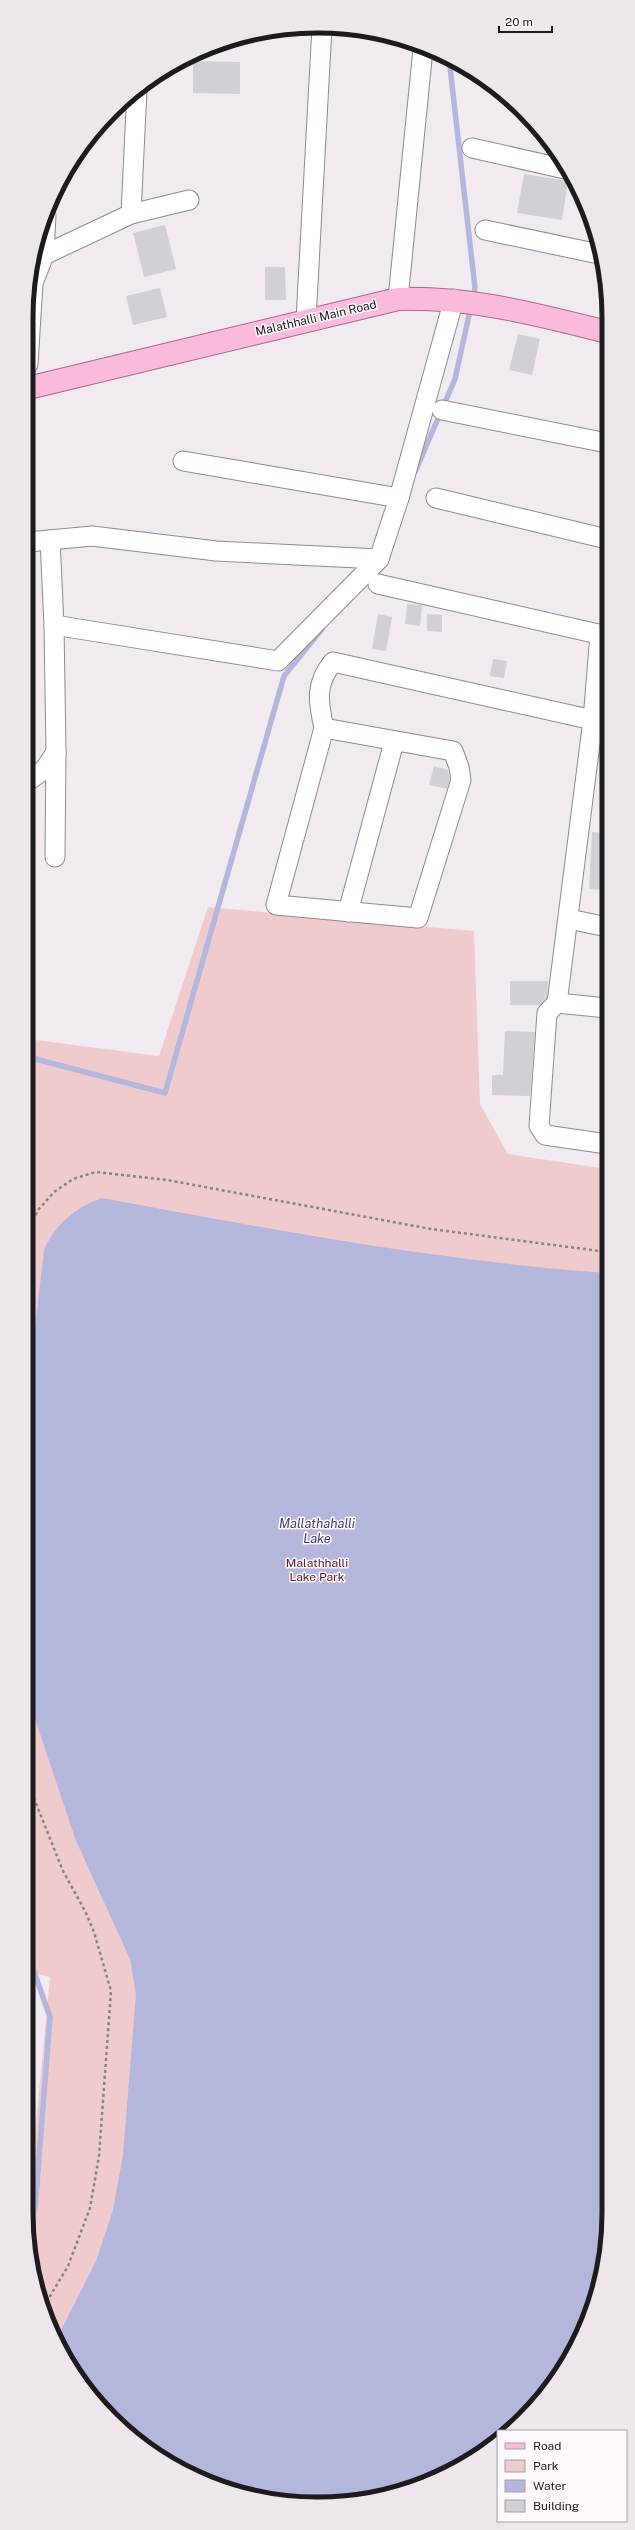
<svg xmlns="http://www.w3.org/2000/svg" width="635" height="2530" viewBox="0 0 635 2530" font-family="'Public Sans',sans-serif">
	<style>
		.green { fill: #f0cbce }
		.water { fill: #b5b6db }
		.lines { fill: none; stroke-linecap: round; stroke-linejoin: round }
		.stream { stroke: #b5b6db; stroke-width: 5.5 }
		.building { fill: #d2cfd6 }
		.minor-casing { stroke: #8f898e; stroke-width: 21 }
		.major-casing { stroke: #a68; stroke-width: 24 }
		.path { stroke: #868286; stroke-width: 2.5; stroke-dasharray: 3 3; stroke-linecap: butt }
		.minor { stroke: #fff; stroke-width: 19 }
		.major { stroke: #fabbda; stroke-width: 22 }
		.labels { text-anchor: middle; stroke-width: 3; stroke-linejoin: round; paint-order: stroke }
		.street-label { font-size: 12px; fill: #1d1b1d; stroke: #fff8fe }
		.park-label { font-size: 12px; fill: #5c242d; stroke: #fff8fe }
		.water-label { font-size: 13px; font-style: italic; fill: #444274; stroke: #fff8fe }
		.rim { fill: none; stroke: #1d1b1d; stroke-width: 5 }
	</style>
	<rect width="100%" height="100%" fill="#f1ebf1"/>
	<path class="green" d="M208 907 474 931 480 1104 508 1154 607 1169 606 2251C602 2269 599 2287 594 2305 580 2353 544 2397 509 2431H498V2441L495 2444 447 2474 393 2494 298 2503 242 2494 188 2474 140 2444 98 2405 48 2324 32 2269 26 2196 30 2186 50 1977 26 1971 28 1039 159 1056Z"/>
	<path class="water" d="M102 1198C269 1229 437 1261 607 1273L606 2251C602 2269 599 2287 594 2305 580 2353 544 2397 509 2431H498V2441L495 2444 447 2474 393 2494 298 2503 242 2494 188 2474 140 2444 98 2405 57 2338 96 2261 113 2210 123 2155 136 1994 130 1959 76 1841 27 1695V1396L44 1250C56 1224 74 1208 102 1198Z"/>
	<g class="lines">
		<g class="stream">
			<polyline points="449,58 475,288 473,298"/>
			<polyline points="415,472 455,379 471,306"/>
			<polyline points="28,1057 165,1093 284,676 322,629"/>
			<polyline points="26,1949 50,2017 35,2209 27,2227"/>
		</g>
	</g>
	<g class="building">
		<polygon points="193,61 240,62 240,94 193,93"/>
		<polygon points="524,174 568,181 562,220 517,213"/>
		<polygon points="165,225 176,269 144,277 133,233"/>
		<polygon points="265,267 285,267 286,300 265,300"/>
		<polygon points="160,288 167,317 133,325 126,296"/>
		<polygon points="518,334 540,339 532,375 509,370"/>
		<polygon points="407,604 422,605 420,626 405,624"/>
		<polygon points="378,614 392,617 386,651 372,649"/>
		<polygon points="427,614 442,615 442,632 427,631"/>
		<polygon points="493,659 507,661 504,678 490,676"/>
		<polygon points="434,766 448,770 450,779 447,789 429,785"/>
		<polygon points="592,832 607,833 607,890 589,889"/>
		<polygon points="510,981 548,981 547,998 540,1005 510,1005"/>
		<polygon points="505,1031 535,1032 530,1096 492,1095 492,1075 503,1075"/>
	</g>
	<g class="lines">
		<defs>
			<g id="minor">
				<polyline points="472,148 565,169"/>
				<polyline points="131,214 137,89"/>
				<polyline points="485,230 599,254"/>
				<polyline points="44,255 131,214 189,200"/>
				<polyline points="33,283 44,255 46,215"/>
				<polyline points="398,299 423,49"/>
				<polyline points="306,320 322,27"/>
				<polyline points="28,364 33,283 29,282"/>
				<polyline points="442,410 607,443"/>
				<polyline points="183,461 399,498"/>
				<polyline points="436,498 607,539"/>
				<polyline points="50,540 92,536 216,551 379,559"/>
				<polyline points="378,584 607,636"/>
				<polyline points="54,625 278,661 379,559 399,498 454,299"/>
				<polygon points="324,728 453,751 459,767 461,780 418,918 276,905"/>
				<path d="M324 728C318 701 315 684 333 662L593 720 600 634"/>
				<polyline points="28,781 45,769 56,752 54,625 50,540 28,542"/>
				<polyline points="55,857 56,752"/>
				<polyline points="348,912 394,742"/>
				<polyline points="569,919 607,927"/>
				<polyline points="557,1003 593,720"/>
				<polyline points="607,1144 545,1135 539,1126 547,1013 557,1003 607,1008"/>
			</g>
			<path id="major" d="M28 388 398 299C473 297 535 314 607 332"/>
		</defs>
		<use href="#minor" class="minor-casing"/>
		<use href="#major" class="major-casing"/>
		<g class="path">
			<polyline points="27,1231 38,1210 54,1192 73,1179 96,1172 167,1180 431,1229 607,1252"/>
			<polyline points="27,1781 63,1871 85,1911 94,1932 111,1991 99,2156 90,2208 68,2266 43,2308"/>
		</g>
		<use href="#minor" class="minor"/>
		<use href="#major" class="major"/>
	</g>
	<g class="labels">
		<g class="street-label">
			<text transform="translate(316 318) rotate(-13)" y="4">Malathhalli Main Road</text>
		</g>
		<g class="park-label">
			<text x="317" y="1567">Malathhalli<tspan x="317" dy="14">Lake Park</tspan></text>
		</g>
		<g class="water-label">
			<text x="317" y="1528">Mallathahalli<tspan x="317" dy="15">Lake</tspan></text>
		</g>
	</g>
	<path d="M0 0H635V2530H0ZM317 33H318A284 284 0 0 1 602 317V2213A284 284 0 0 1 318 2497H317A284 284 0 0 1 33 2213V317A284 284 0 0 1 317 33Z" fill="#ede6ec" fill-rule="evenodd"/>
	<path class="rim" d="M317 33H318A284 284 0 0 1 602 317V2213A284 284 0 0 1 318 2497H317A284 284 0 0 1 33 2213V317A284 284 0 0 1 317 33Z"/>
	<rect x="497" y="2430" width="130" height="92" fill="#fff8fe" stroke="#a5a0a4"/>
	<rect x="505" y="2443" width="20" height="6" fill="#fabbda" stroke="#a5a0a4"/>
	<text x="533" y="2450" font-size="12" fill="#1d1b1d">Road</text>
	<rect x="505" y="2460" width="20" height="12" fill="#f0cbce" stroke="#a5a0a4"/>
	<text x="533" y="2470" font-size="12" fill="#1d1b1d">Park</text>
	<rect x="505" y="2480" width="20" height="12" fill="#b5b6db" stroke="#a5a0a4"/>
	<text x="533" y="2490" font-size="12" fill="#1d1b1d">Water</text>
	<rect x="505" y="2500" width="20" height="12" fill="#d2cfd6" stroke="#a5a0a4"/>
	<text x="533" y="2510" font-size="12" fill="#1d1b1d">Building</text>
	<path d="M499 26v6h53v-6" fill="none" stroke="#1d1b1d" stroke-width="2"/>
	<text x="505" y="26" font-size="12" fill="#1d1b1d" stroke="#fff8fe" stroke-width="3" paint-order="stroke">20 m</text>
</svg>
